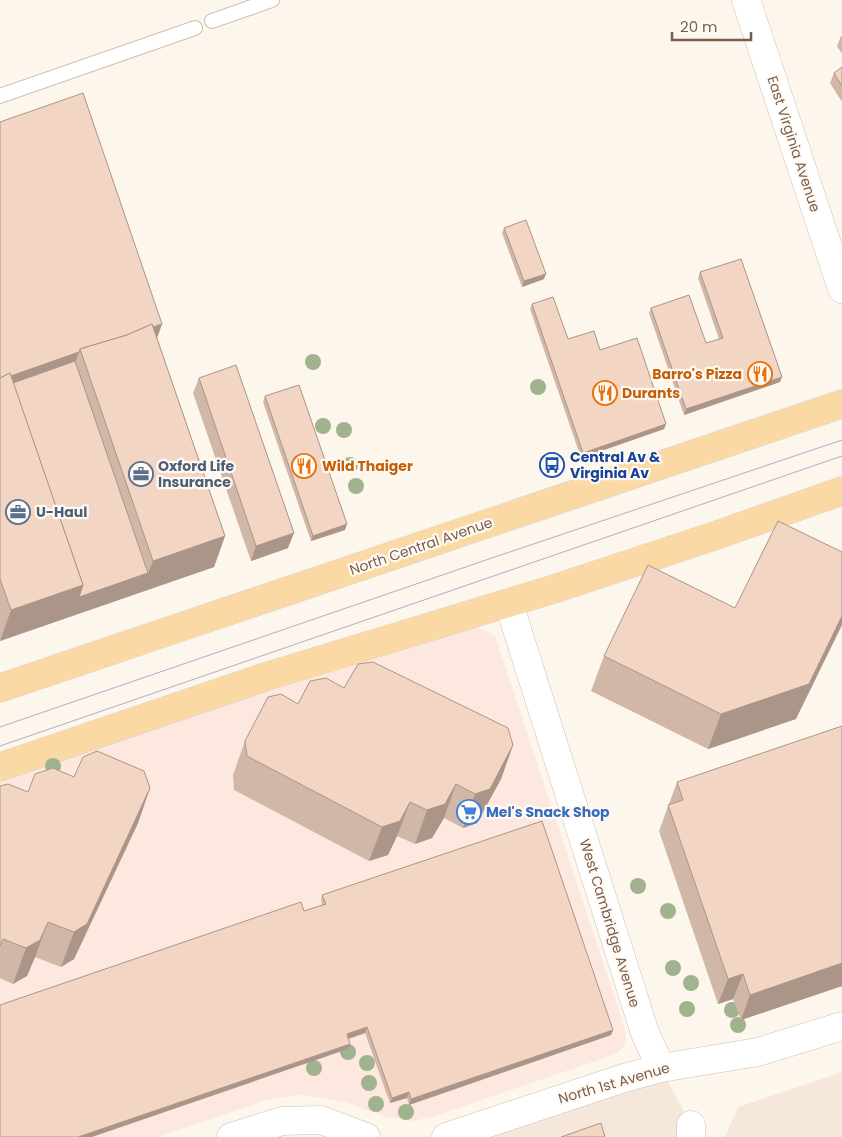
<svg xmlns="http://www.w3.org/2000/svg" width="842" height="1137" viewBox="0 0 842 1137" font-family="Poppins,sans-serif">
	<style>
		.residential { fill: #f5e8da }
		.commercial { fill: #fde8e0 }
		.lines { fill: none; stroke-linecap: round; stroke-linejoin: round }
		.service-casing { stroke: #d1beb0; stroke-width: 16 }
		.minor-casing { stroke: #d1beb0; stroke-width: 29 }
		.tertiary-casing { stroke: #d1beb0; stroke-width: 29 }
		.primary-casing { stroke: #dad1cd; stroke-width: 29 }
		.service { stroke: #fff; stroke-width: 14 }
		.minor { stroke: #fff; stroke-width: 28 }
		.tertiary { stroke: #fff; stroke-width: 28 }
		.primary { stroke: #fbd9a5; stroke-width: 28 }
		.tram { stroke: #b9a8c9; stroke-width: 1 }
		.tree { fill: #a0b28e }
		.wall { fill: #d1b7a8 }
		.shaded-wall { fill: #aa9588 }
		.building { fill: #f3d5c3; stroke: #aa9588 }
		.labels { text-anchor: middle; stroke-width: 4.5; stroke-linejoin: round; paint-order: stroke }
		.street-label { font-size: 14px; fill: #7a5c4d; stroke: #fffaf3 }
		.food-label { font-size: 14px; font-weight: bold; fill: #c56008; stroke: #fffaf3; text-anchor: start }
		.transit-label { font-size: 14px; font-weight: bold; fill: #164399; stroke: #fffaf3; text-anchor: start }
		.service-label { font-size: 14px; font-weight: bold; fill: #4e5e75; stroke: #fffaf3; text-anchor: start }
		.shop-label { font-size: 14px; font-weight: bold; fill: #366cbe; stroke: #fffaf3; text-anchor: start }
	</style>
	<rect width="100%" height="100%" fill="#fdf6ec"/>
	<g class="residential">
		<polygon points="661,1068 691,1125 691,1137 446,1137"/>
		<polygon points="842,1072 842,1137 725,1137 738,1107"/>
	</g>
	<polygon class="commercial" points="474,627 485,630 495,636 620,1013 626,1035 625,1045 616,1054 435,1116 413,1121 387,1117 345,1102 301,1095 266,1100 158,1137 0,1137 0,780 310,672"/>
	<g class="lines">
		<defs>
			<g id="service">
				<polyline points="212,21 272,0"/>
				<polyline points="0,96 195,28"/>
			</g>
			<g id="minor">
				<polyline points="509,604 645,1033 661,1068"/>
				<polyline points="691,1125 691,1137"/>
				<polyline points="231,1137 282,1121 321,1120 366,1137"/>
				<polyline points="446,1137 624,1078 661,1068 758,1052 842,1026"/>
			</g>
			<polyline id="tertiary" points="746,0 842,289"/>
			<g id="primary">
				<polyline points="0,688 842,404"/>
				<polyline points="0,767 268,676 554,589 717,535 842,491"/>
			</g>
		</defs>
		<use href="#service" class="service-casing"/>
		<use href="#minor" class="minor-casing"/>
		<use href="#tertiary" class="tertiary-casing"/>
		<use href="#primary" class="primary-casing"/>
		<use href="#service" class="service"/>
		<use href="#minor" class="minor"/>
		<use href="#tertiary" class="tertiary"/>
		<use href="#primary" class="primary"/>
		<g class="tram">
			<polyline points="0,727 486,560 842,440"/>
			<polyline points="0,746 842,456"/>
		</g>
	</g>
	<g class="tree">
		<circle cx="313" cy="362" r="8"/>
		<circle cx="538" cy="387" r="8"/>
		<circle cx="323" cy="426" r="8"/>
		<circle cx="344" cy="430" r="8"/>
		<circle cx="350" cy="465" r="8"/>
		<circle cx="356" cy="486" r="8"/>
		<circle cx="53" cy="766" r="8"/>
		<circle cx="638" cy="886" r="8"/>
		<circle cx="668" cy="911" r="8"/>
		<circle cx="673" cy="968" r="8"/>
		<circle cx="691" cy="983" r="8"/>
		<circle cx="687" cy="1009" r="8"/>
		<circle cx="732" cy="1010" r="8"/>
		<circle cx="738" cy="1025" r="8"/>
		<circle cx="348" cy="1052" r="8"/>
		<circle cx="367" cy="1063" r="8"/>
		<circle cx="314" cy="1068" r="8"/>
		<circle cx="369" cy="1083" r="8"/>
		<circle cx="376" cy="1104" r="8"/>
		<circle cx="406" cy="1112" r="8"/>
	</g>
	<g class="wall">
		<polygon points="841,36 842,36 842,54 837,46"/>
		<polygon points="842,67 842,102 830,83 834,73"/>
		<polygon points="0,122 162,324 157,338 225,536 214,567 0,641"/>
		<polygon points="504,228 544,279 522,287 502,233"/>
		<polygon points="700,272 780,382 684,415 649,313 651,308 706,343 719,339 698,278"/>
		<polygon points="532,304 568,339 600,350 666,424 664,429 581,458 530,309"/>
		<polygon points="199,378 288,548 251,561 193,393"/>
		<polygon points="265,396 345,530 311,541 263,402"/>
		<polygon points="735,608 796,719 708,749 591,691 604,656"/>
		<polygon points="344,688 513,745 501,779 477,823 463,828 444,818 432,838 415,844 397,836 388,855 369,861 234,790 233,775 245,741 298,704"/>
		<polygon points="74,777 150,788 138,823 74,959 61,967 35,957 27,976 13,984 0,978 0,786 28,792"/>
		<polygon points="677,782 842,986 741,1020 733,999 718,1004 659,831"/>
		<polygon points="322,895 613,1030 611,1035 409,1105 407,1098 390,1103 365,1033 348,1039 348,1049 304,911 322,905 321,900"/>
	</g>
	<g class="shaded-wall">
		<polygon points="546,274 544,279 522,287 524,281"/>
		<polygon points="162,324 155,343 120,338"/>
		<polygon points="79,352 72,371 0,396 0,379"/>
		<polygon points="782,377 780,382 684,415 686,409"/>
		<polygon points="666,424 664,429 581,458 583,453"/>
		<polygon points="347,524 345,530 311,541 313,536"/>
		<polygon points="294,533 288,548 251,561 256,546"/>
		<polygon points="225,536 214,567 0,641 11,610 83,585 148,573 153,561"/>
		<polygon points="842,616 842,625 796,719 708,749 721,714"/>
		<polygon points="513,745 501,779 477,823 463,828 475,794"/>
		<polygon points="456,784 444,818 432,838 415,844 427,810"/>
		<polygon points="150,788 138,823 74,959 61,967 74,932"/>
		<polygon points="410,802 397,836 388,855 369,861 382,827"/>
		<polygon points="48,922 35,957 27,976 13,984 26,948"/>
		<polygon points="842,963 842,986 741,1020 750,995"/>
		<polygon points="743,974 733,999 718,1004 728,979"/>
		<polygon points="367,1027 365,1033 345,1040 347,1034"/>
		<polygon points="613,1030 611,1035 409,1105 411,1099"/>
		<polygon points="350,1044 348,1049 92,1137 78,1137"/>
		<polygon points="409,1092 407,1098 390,1103 392,1098"/>
	</g>
	<g class="building">
		<polygon points="842,67 842,86 834,73"/>
		<polygon points="83,93 162,324 153,327 152,324 127,335 80,349 79,352 11,376 10,373 0,378 0,122"/>
		<polygon points="526,220 546,274 524,281 504,228"/>
		<polygon points="741,259 782,377 686,409 651,308 689,295 706,343 723,338 700,272"/>
		<polygon points="553,297 568,339 594,331 600,350 637,338 666,424 583,453 532,304"/>
		<polygon points="152,324 225,536 153,561 80,349 127,335"/>
		<polygon points="75,361 148,573 79,597 83,585 13,383"/>
		<polygon points="236,365 294,533 256,546 199,378"/>
		<polygon points="10,373 83,585 11,610 0,579 0,378"/>
		<polygon points="299,385 347,524 313,536 265,396"/>
		<polygon points="778,521 842,552 842,616 809,684 721,714 604,656 648,565 735,608"/>
		<polygon points="373,662 508,728 513,745 490,789 475,794 456,784 445,804 427,810 410,802 400,821 382,827 247,756 245,741 268,697 281,694 298,704 310,681 326,678 344,688 358,664"/>
		<polygon points="842,726 842,963 750,995 743,974 728,979 668,805 683,800 677,782"/>
		<polygon points="97,751 144,771 150,788 87,924 74,932 48,922 40,940 26,948 3,939 0,946 0,786 8,784 28,792 35,774 53,768 74,777 83,757"/>
		<polygon points="542,821 613,1030 411,1099 409,1092 392,1098 367,1027 347,1034 350,1044 78,1137 0,1137 0,1005 301,902 304,911 326,904 322,895"/>
		<polygon points="601,1123 605,1137 561,1137"/>
	</g>
	<defs>
		<symbol id="restaurant-ring" viewBox="-11 -11 22 22"><circle r="9.5" fill="#fffaf3" stroke="#e8710a" stroke-width="1.5"/><path d="M-5-6h1v4h1v-4h1v4h1v-4h1v5L-1.5 .5V6h-2V.5L-5-1ZM5-6V6H3V1.5H1.5Q1.5-4 5-6Z" fill="#e8710a"/></symbol>
		<symbol id="bus-ring" viewBox="-11 -11 22 22"><circle r="9.5" fill="#fffaf3" stroke="#1a4fb4" stroke-width="1.5"/><path d="M-5-6H5V4H4V6H2V4H-2V6H-4V4H-5ZM-3.5-4V0h7V-4ZM-3.5 1.2v1.5H-2V1.2ZM2 1.2v1.5H3.5V1.2Z" fill="#1a4fb4"/></symbol>
		<symbol id="office-ring" viewBox="-11 -11 22 22"><circle r="9.5" fill="#fffaf3" stroke="#5c6f8a" stroke-width="1.5"/><path d="M-6-3h4V-5.5h4V-3h4V5H-6ZM-1-4.5V-3h2v-1.5ZM-6 0V1H6V0Z" fill="#5c6f8a"/></symbol>
		<symbol id="supermarket-ring" viewBox="-11 -11 22 22"><circle r="9.5" fill="#fffaf3" stroke="#3f7fe0" stroke-width="1.5"/><path d="M-6-5.5h2.5l.6 2H6L4.5 2H-2.5L-4.4-4H-6ZM-1.5 3.2a1.3 1.3 0 1 0 .1 0ZM3 3.2a1.3 1.3 0 1 0 .1 0Z" fill="#3f7fe0"/></symbol>
	</defs>
	<g fill-rule="evenodd">
		<use href="#restaurant-ring" x="746" y="360" width="28" height="28"/>
		<use href="#restaurant-ring" x="591" y="379" width="28" height="28"/>
		<use href="#bus-ring" x="538" y="451" width="28" height="28"/>
		<use href="#restaurant-ring" x="290" y="452" width="28" height="28"/>
		<use href="#office-ring" x="127" y="460" width="28" height="28"/>
		<use href="#office-ring" x="4" y="498" width="28" height="28"/>
		<use href="#supermarket-ring" x="455" y="798" width="28" height="28"/>
	</g>
	<g class="labels">
		<g class="street-label">
			<text transform="translate(794 144) rotate(72)" y="5">East Virginia Avenue</text>
			<text transform="translate(421 546) rotate(-19)" y="5">North Central Avenue</text>
			<text transform="translate(610 923) rotate(73)" y="5">West Cambridge Avenue</text>
			<text transform="translate(614 1083) rotate(-16)" y="5">North 1st Avenue</text>
		</g>
		<g class="food-label">
			<text x="742" y="379" text-anchor="end">Barro's Pizza</text>
			<text x="622" y="398">Durants</text>
			<text x="322" y="471">Wild Thaiger</text>
		</g>
		<g class="transit-label">
			<text x="570" y="462">Central Av &amp;<tspan x="570" dy="16">Virginia Av</tspan></text>
		</g>
		<g class="service-label">
			<text x="158" y="471">Oxford Life<tspan x="158" dy="16">Insurance</tspan></text>
			<text x="36" y="517">U-Haul</text>
		</g>
		<g class="shop-label">
			<text x="486" y="817">Mel's Snack Shop</text>
		</g>
	</g>
	<path d="M672 32v8h79v-8" fill="none" stroke="#7a5c4d" stroke-width="2.5"/>
	<text x="680" y="32" font-size="15" fill="#7a5c4d" stroke="#fffaf3" stroke-width="4" paint-order="stroke">20 m</text>
</svg>
